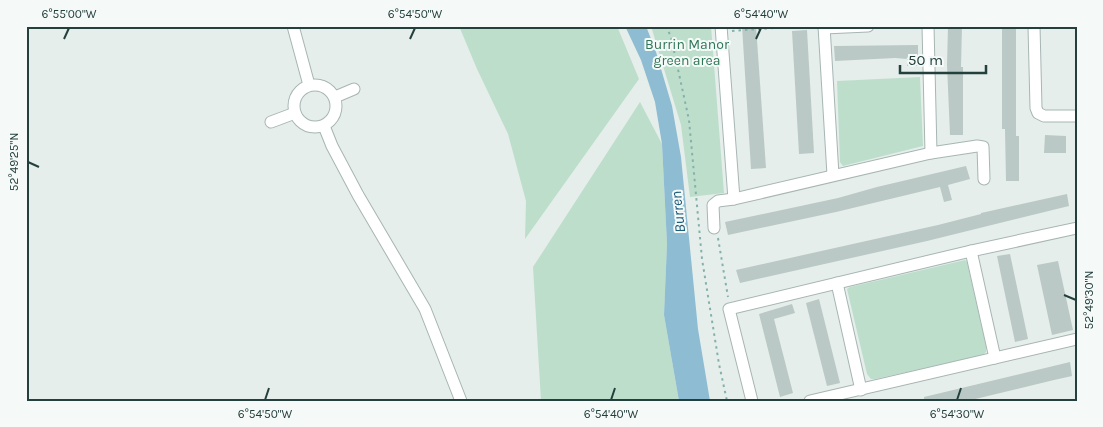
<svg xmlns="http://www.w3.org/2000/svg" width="1103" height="427" viewBox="0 0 1103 427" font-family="Karla,sans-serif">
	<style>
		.green { fill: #bedecc }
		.water { fill: #8ebcd2 }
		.building { fill: #bac9c5 }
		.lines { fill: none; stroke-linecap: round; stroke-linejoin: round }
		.minor-casing { stroke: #a7b6b3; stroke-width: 13 }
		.path { stroke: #85b1ab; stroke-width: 2; stroke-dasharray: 2.5 4; stroke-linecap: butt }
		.minor { stroke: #fff; stroke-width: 11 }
		.ticks { fill: none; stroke: #24403d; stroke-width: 2 }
		.labels { text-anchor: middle; stroke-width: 4; stroke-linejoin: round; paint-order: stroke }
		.park-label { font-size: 14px; fill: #2e7656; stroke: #f5faf9 }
		.water-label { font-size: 15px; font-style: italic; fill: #1e5c7c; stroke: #f5faf9 }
		.neatline { fill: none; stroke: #24403d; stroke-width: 2 }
		.ticks-label { font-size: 12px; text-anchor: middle; fill: #24403d }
	</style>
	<rect width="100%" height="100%" fill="#e5eeeb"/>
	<g class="green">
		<polygon points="459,26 617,26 639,79 525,239 526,201 508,134 477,69"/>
		<polygon points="651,26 711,26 724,193 690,197 681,125"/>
		<polygon points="920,77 923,146 843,166 840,162 837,81"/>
		<polygon points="640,102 662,144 667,244 664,315 679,401 541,401 533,267"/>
		<polygon points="965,260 967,262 986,346 986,352 983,355 875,379 871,379 867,374 847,289 850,287"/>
	</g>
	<polygon class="water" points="625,26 646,26 656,52 672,106 681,157 698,329 710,401 679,401 664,315 667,244 662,144 655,102 641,60"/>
	<g class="building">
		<polygon points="742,26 756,26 766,168 751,169"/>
		<polygon points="948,26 962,26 961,67 963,67 963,135 950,135 947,65"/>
		<polygon points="1002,26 1016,26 1016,136 1019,136 1019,181 1006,181 1005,129 1002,129"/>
		<polygon points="807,30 814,153 799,154 792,31"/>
		<polygon points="918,45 918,66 907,66 907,59 895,58 835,61 834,46"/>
		<polygon points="1045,135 1066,136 1066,153 1044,153"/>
		<polygon points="966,166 970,179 948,185 952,200 944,202 940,187 836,212 728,235 725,222 838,198 877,187"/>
		<polygon points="1067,194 1069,206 927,241 740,283 736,270 938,225 981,214 981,213"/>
		<polygon points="1010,254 1028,339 1015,342 997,256"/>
		<polygon points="1058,261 1073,330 1052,335 1037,265"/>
		<polygon points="819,299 840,383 827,386 806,303"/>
		<polygon points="792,304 795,313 774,319 793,393 780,397 759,314"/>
		<polygon points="1070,362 1072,376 1054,380 967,401 924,401 924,397"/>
	</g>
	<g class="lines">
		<defs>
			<g id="minor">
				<polyline points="293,26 309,85"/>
				<polyline points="721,26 734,199"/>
				<polyline points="824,26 833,175"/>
				<polyline points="928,26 931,153"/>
				<polyline points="1034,26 1036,108 1038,113 1044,116 1077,116"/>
				<polyline points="824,28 868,26"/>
				<circle cx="315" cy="106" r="21"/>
				<polyline points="335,97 354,89"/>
				<polyline points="271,122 295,113"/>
				<polyline points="324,126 332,146 358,195 425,309 461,401"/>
				<polyline points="714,228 713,205 718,201 734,199 931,153 977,146 983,147 984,179"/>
				<polyline points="971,251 995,358"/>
				<polyline points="837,283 861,390"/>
				<polyline points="752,401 729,309 971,251 1077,228"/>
				<polyline points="810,401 1077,339"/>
			</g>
		</defs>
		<use href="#minor" class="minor-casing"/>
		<g class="path">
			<polyline points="666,26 671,37 689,120 702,259 719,364 727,401"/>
			<polyline points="732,31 773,28 814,28"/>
			<polyline points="718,238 728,297"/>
		</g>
		<use href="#minor" class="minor"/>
	</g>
	<path class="ticks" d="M64 39 69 28M410 39 415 28M756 39 761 28M28 162 39 167M1064 295 1076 300M265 400 269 388M611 400 615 388M957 400 961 388"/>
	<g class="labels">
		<g class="park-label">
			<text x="687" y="49">Burrin Manor<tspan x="687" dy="16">green area</tspan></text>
		</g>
		<g class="water-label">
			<text transform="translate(678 212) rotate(-96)" y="5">Burren</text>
		</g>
	</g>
	<rect width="1103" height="427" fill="none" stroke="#f5faf9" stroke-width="55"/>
	<path d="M900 65v8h86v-8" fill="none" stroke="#24403d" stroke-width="2.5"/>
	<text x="908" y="65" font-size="15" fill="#24403d" stroke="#f5faf9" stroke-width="4" paint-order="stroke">50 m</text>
	<rect x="28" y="28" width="1048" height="372" class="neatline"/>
	<g class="ticks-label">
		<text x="69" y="18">6°55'00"W</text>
		<text x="415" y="18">6°54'50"W</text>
		<text x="761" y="18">6°54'40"W</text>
		<text transform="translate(14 162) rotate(-90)" y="4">52°49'25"N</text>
		<text transform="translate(1089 300) rotate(-90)" y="4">52°49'30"N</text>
		<text x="265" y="418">6°54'50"W</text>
		<text x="611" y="418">6°54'40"W</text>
		<text x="957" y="418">6°54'30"W</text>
	</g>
</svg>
